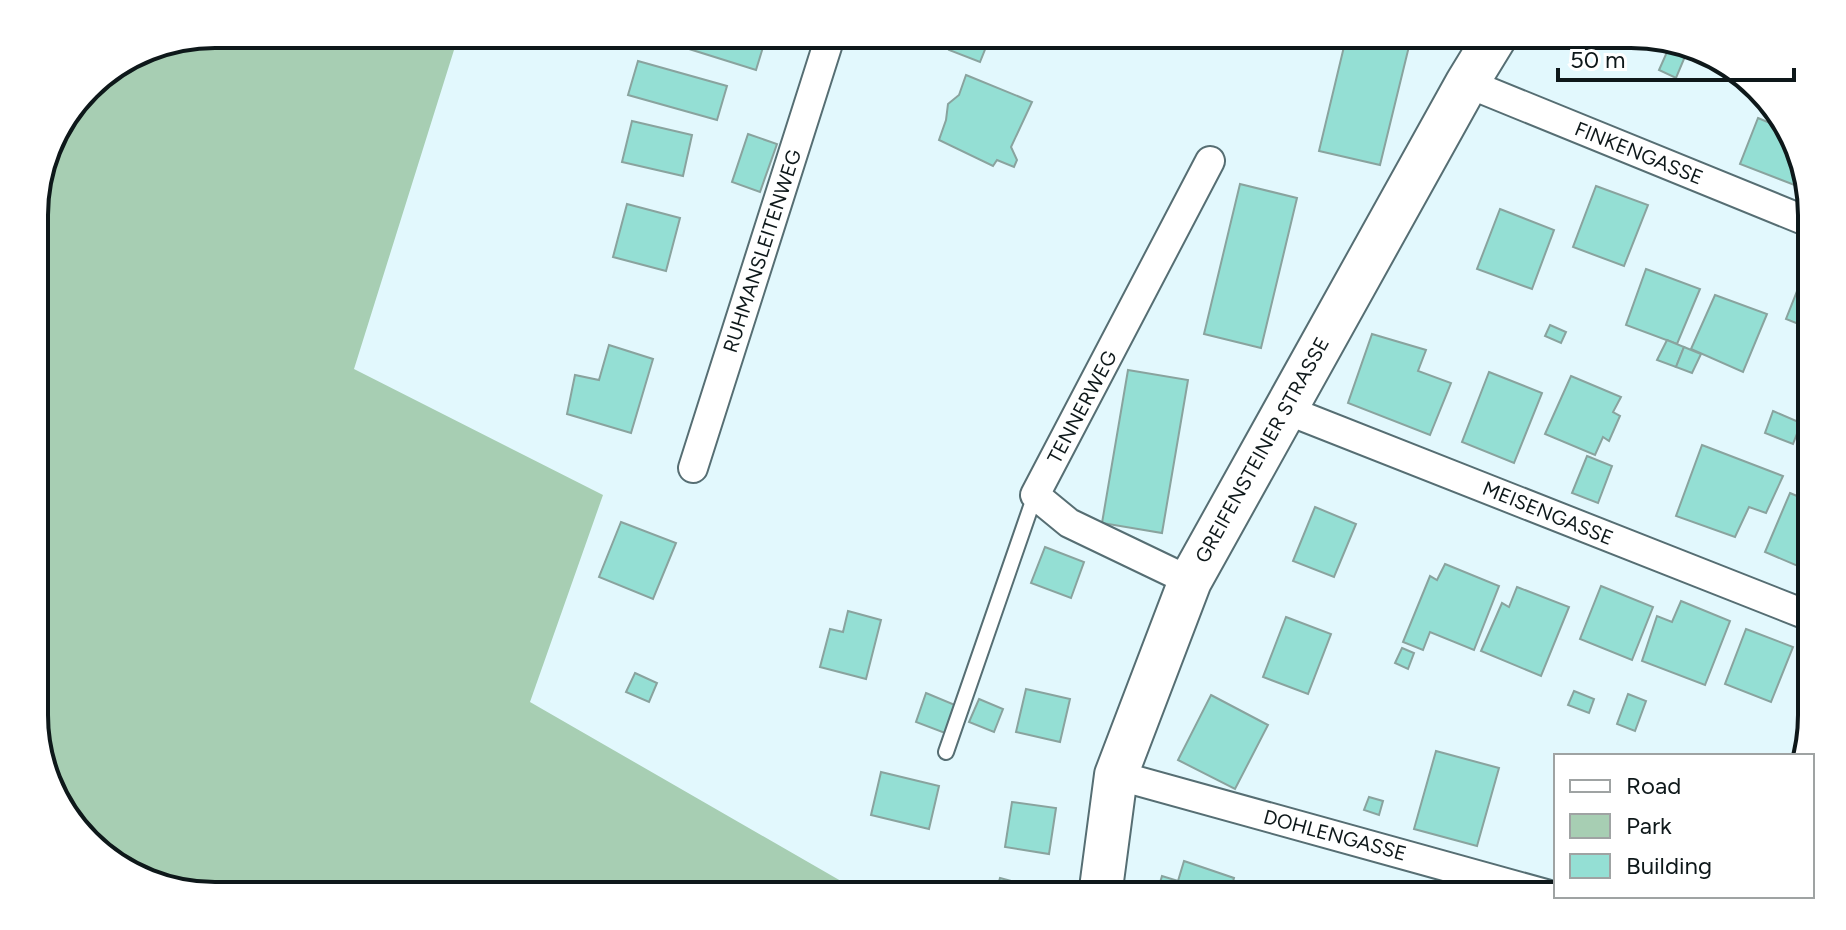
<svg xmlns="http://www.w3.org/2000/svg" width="1846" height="930" viewBox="0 0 1846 930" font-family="Figtree,sans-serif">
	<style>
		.green { fill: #a7ceb3 }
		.building { fill: #94dfd4; stroke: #89a39e; stroke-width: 2 }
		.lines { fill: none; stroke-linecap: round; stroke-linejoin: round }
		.lane-casing { stroke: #566e73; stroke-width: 18 }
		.street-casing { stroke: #566e73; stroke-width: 32 }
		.secondary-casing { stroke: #566e73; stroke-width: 46 }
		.lane { stroke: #fff; stroke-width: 14 }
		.street { stroke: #fff; stroke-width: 28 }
		.secondary { stroke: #fff; stroke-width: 42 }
		.labels { text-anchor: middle; stroke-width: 6; stroke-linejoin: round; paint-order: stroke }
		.street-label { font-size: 20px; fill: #0e181a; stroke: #fff }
		.rim { fill: none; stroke: #0e181a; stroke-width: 4 }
	</style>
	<rect width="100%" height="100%" fill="#e2f8fd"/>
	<polygon class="green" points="215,34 459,34 354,369 603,495 530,702 867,896 215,896 135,878 71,825 36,739 34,203 53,134 95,79 146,48"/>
	<g class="building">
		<polygon points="691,34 767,34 756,70 686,48"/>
		<polygon points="906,34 941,34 938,44"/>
		<polygon points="954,34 983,34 990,37 980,62 949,50"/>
		<polygon points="1347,34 1412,34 1380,165 1319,151"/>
		<polygon points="1671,43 1689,47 1676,78 1659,70"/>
		<polygon points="638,61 727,86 717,120 628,95"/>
		<polygon points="966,75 1032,102 1011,147 1017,160 1014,167 997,160 993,166 939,140 946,120 948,104 959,95"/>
		<polygon points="1758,118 1787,130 1803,171 1797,186 1740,164"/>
		<polygon points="632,121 692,135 683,176 622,162"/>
		<polygon points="748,134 777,144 760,192 732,182"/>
		<polygon points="1240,184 1297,198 1261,348 1204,334"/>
		<polygon points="1596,186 1648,205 1624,266 1573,247"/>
		<polygon points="627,204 680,218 666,271 613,257"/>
		<polygon points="1500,209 1554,230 1532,289 1477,269"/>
		<polygon points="1807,266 1811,267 1811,329 1786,319"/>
		<polygon points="1646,269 1700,289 1677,344 1626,325"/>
		<polygon points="1715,295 1767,314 1743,372 1691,349"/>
		<polygon points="1550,325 1566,332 1561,343 1545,336"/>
		<polygon points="1372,334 1426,350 1418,371 1451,383 1430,435 1348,403"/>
		<polygon points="1667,340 1684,347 1676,367 1657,360"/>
		<polygon points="609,345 653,359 631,433 567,414 575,375 599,380"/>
		<polygon points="1684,347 1701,354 1692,373 1676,367"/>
		<polygon points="1128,370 1188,380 1162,533 1102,523"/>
		<polygon points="1489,372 1542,393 1514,463 1462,442"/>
		<polygon points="1571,376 1621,397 1613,412 1620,416 1609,441 1603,437 1595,455 1545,434"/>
		<polygon points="1773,411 1801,423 1793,444 1765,433"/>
		<polygon points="1702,445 1783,476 1766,513 1749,507 1735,537 1676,516"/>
		<polygon points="1587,456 1612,466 1598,503 1572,493"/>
		<polygon points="1790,493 1811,502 1812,572 1765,552"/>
		<polygon points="1315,507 1356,524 1334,577 1293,561"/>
		<polygon points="621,522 676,543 653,599 599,577"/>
		<polygon points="1045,547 1084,562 1071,598 1031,583"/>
		<polygon points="1445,564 1499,586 1474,650 1430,632 1423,650 1403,642 1430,576 1437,580"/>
		<polygon points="1601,586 1653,607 1632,660 1580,639"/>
		<polygon points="1517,587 1569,607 1541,676 1481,651 1502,603 1509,607"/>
		<polygon points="1681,601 1730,621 1705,685 1642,661 1657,616 1672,622"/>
		<polygon points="848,611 881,620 866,679 820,667 830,629 843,632"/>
		<polygon points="1286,617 1331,634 1308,694 1263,677"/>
		<polygon points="1746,629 1793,647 1771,702 1725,684"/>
		<polygon points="1402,648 1414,653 1408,669 1395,663"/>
		<polygon points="635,673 657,683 649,702 626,692"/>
		<polygon points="1026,689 1070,699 1060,742 1016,732"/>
		<polygon points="1574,691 1594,699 1589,713 1568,705"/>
		<polygon points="926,693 955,705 945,733 916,722"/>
		<polygon points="1628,694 1646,701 1635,731 1617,724"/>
		<polygon points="1211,695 1268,725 1235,789 1178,760"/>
		<polygon points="979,699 1003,709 994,732 969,722"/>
		<polygon points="1436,751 1499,768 1477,846 1414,829"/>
		<polygon points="881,772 939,786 929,829 871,815"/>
		<polygon points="1369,797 1383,801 1379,815 1364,810"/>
		<polygon points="1012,802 1056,808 1049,854 1005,847"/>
		<polygon points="1184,861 1234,878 1229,896 1156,896 1162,876 1178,881"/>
		<polygon points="1000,878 1037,888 1035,896 995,896"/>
	</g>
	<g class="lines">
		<defs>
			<polyline id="lane" points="946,752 1035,495"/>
			<g id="street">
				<polyline points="1467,83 1811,223"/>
				<polyline points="1284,409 1812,617"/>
				<polyline points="693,468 831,34"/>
				<polyline points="1190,581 1069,523 1035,495 1210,161"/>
				<polyline points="1116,775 1553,896"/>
			</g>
			<polyline id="secondary" points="1100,896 1116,775 1190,581 1467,83 1497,34"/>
		</defs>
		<use href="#lane" class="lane-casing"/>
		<use href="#street" class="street-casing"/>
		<use href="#secondary" class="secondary-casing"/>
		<use href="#lane" class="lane"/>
		<use href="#street" class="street"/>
		<use href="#secondary" class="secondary"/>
	</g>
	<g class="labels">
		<g class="street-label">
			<text transform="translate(1639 153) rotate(22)" y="7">FINKENGASSE</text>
			<text transform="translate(762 251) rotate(-72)" y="7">RUHMANSLEITENWEG</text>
			<text transform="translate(1082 407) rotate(-62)" y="7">TENNERWEG</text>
			<text transform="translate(1262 450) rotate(-61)" y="7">GREIFENSTEINER STRASSE</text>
			<text transform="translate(1548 513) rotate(22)" y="7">MEISENGASSE</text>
			<text transform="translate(1335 835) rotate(15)" y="7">DOHLENGASSE</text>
		</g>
	</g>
	<path d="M0 0H1846V930H0ZM215 48H1631A167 167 0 0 1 1798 215V715A167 167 0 0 1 1631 882H215A167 167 0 0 1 48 715V215A167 167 0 0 1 215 48Z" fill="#fff" fill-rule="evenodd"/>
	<path class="rim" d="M215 48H1631A167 167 0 0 1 1798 215V715A167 167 0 0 1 1631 882H215A167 167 0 0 1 48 715V215A167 167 0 0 1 215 48Z"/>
	<rect x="1554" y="754" width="260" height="144" fill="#ffffff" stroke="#9fa3a3" stroke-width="2"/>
	<rect x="1570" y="780" width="40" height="12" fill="#ffffff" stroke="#9fa3a3" stroke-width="2"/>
	<text x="1626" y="794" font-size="24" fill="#0e181a">Road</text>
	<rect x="1570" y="814" width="40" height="24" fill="#a7ceb3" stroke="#9fa3a3" stroke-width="2"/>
	<text x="1626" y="834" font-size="24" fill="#0e181a">Park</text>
	<rect x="1570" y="854" width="40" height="24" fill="#94dfd4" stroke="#9fa3a3" stroke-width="2"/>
	<text x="1626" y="874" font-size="24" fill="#0e181a">Building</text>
	<path d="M1558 68v12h236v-12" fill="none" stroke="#0e181a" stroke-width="4"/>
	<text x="1570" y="68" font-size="24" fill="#0e181a" stroke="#ffffff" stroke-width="6" paint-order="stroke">50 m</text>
</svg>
